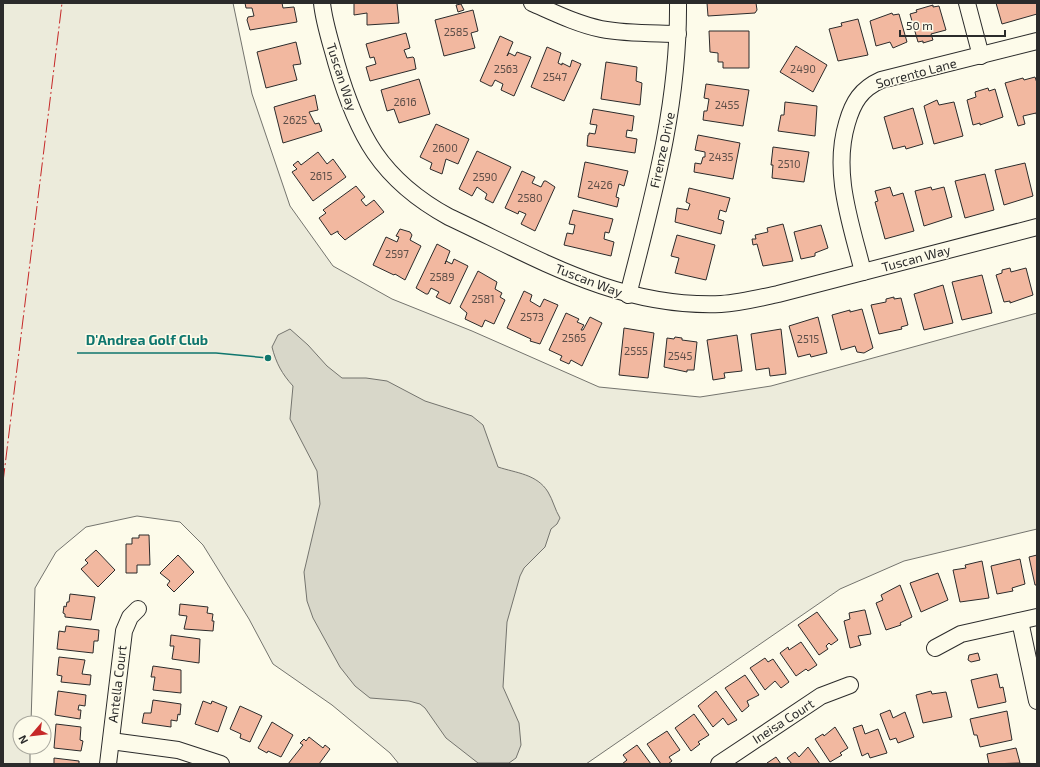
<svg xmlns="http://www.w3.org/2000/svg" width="1040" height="767" viewBox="0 0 1040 767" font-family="'Exo 2',sans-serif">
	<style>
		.green { fill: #ecebdb; stroke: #74746e }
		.water { fill: #d8d7c9; stroke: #74746e }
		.building { fill: #f2b8a0; stroke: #2b2b2b }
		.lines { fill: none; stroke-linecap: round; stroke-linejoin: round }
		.minor-casing { stroke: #2b2b2b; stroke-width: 18 }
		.minor { stroke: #fdfbea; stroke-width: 16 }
		.power { stroke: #c62828; stroke-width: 1; stroke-dasharray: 14 3 2 3; stroke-linecap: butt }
		.labels { text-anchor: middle; stroke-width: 3; stroke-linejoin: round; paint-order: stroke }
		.number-label { font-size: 11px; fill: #5d4e48 }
		.street-label { font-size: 13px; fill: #2b2b2b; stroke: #fdfbea }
		.leader { fill: none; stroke: #0f766e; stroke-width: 1.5 }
		.callout-dot { fill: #0f766e; stroke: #fdfbea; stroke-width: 1.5 }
		.callout-label { font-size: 14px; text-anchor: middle; font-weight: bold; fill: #0f766e; stroke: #fdfbea; stroke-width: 3; stroke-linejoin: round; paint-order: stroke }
	</style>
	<rect width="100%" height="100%" fill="#fdfbea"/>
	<polygon class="green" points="3,3 233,3 252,94 290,206 333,266 392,299 472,331 599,387 700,397 771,386 1037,313 1037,529 904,561 840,589 586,764 399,764 390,753 332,705 273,664 249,619 203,545 180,522 137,516 86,527 56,552 35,588 31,723 20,723 20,747 30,747 30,764 3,764"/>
	<path class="water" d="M290 329 308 345 327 366 342 378H366L387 381 425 401 472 416 483 425 498 467C516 473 537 474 548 492 553 500 555 510 560 518L557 524 551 529 545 547 524 568 520 576 507 622 503 687 519 723 521 745 516 758 509 763H478L446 738 425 708 420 704 409 701 370 698 355 686 340 667 313 618 307 601 304 572 320 504 317 471 290 419 293 386C282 374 276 363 272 347L278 335Z"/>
	<g class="building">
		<polygon points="245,3 282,3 283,8 294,7 297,22 250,30 247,20 248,17 254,16 252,8 246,8"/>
		<polygon points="354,3 397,3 399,23 367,25 367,13 354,15"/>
		<polygon points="707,3 756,3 757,10 755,13 708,16"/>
		<polygon points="996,3 1037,3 1037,14 1002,24"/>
		<polygon points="461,4 464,10 458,12 456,5"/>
		<polygon points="933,5 933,7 939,6 946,30 931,34 933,40 923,43 923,41 918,42 910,14 917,12 916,10"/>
		<polygon points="473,10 478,31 471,33 475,48 444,56 435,20"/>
		<polygon points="892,13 893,15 899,14 907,42 893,48 890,42 876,46 870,21"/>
		<polygon points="858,19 868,55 838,61 829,29 842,26 841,23"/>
		<polygon points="709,31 749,31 749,68 723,68 723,62 718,62 718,53 710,52"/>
		<polygon points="406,33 410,48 404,50 407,58 413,57 414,58 416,69 370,81 366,67 376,64 374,57 370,58 366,44"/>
		<polygon points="500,36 513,42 507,56 509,53 515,56 517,52 531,57 514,96 501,90 503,84 495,80 492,86 490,86 480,81"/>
		<polygon points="296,42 301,64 293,65 297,80 266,88 257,52"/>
		<polygon points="796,46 827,65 813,92 780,72"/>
		<polygon points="547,47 561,53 558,63 562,65 562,63 570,67 572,60 581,64 564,101 531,87"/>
		<polygon points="606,62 637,67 636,81 642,83 640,105 601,99"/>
		<polygon points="1035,77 1037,83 1037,117 1036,113 1023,116 1025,124 1018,126 1005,83 1023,78 1024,80"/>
		<polygon points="419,79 430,114 399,123 394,109 387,111 381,90"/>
		<polygon points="706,84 749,90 743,126 703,120 704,111 707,111 709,99 704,98"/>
		<polygon points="988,88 989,91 995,89 1003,117 980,125 980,123 973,125 967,100 976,97 975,92"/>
		<polygon points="315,95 318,110 309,112 315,124 319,123 322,131 283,143 274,107"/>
		<polygon points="937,100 939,105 954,102 963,136 934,144 924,106"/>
		<polygon points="785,102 817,106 815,136 778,131 781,115 784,115"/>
		<polygon points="913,108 923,144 906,149 905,146 893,149 884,117"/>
		<polygon points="593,109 634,116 632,131 627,130 626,137 637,139 635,153 587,146 588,135 589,135 589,133 595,134 597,125 590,124"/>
		<polygon points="436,124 469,139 458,164 446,159 442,174 430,169 432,163 420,157"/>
		<polygon points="698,135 740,143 733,179 694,172 695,163 701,164 703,157 705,157 705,152 695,150"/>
		<polygon points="773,147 809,152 804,182 772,178 773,165 771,165"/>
		<polygon points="477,151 511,167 493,203 485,199 487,194 477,187 472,196 459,189"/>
		<polygon points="318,152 327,164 333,159 346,177 313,201 292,172 297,169 293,165 298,161 301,165"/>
		<polygon points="585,162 628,171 624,186 619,184 616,197 619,198 617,207 578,197"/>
		<polygon points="1025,163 1033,196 1004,205 995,170"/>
		<polygon points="522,171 535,177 532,183 541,187 544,181 546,181 555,187 535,231 521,224 526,214 519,211 518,214 505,208"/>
		<polygon points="985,174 994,210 965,218 955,181"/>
		<polygon points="356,186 365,197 361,200 366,206 374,200 384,212 345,240 338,233 338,231 331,235 319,218 326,213 323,210"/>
		<polygon points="890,187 893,196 903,193 914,231 885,239 875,202 878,201 875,191"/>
		<polygon points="931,187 932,190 944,187 952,217 924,226 915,191"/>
		<polygon points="689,188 730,198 726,212 720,210 718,219 724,221 721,234 675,222 677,208 688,210 690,204 686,202"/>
		<polygon points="573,210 613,219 609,233 605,232 604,239 614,242 611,256 564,245 567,233 573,234 575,225 569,224"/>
		<polygon points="783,224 793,261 763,266 757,244 753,245 752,239 756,239 755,235 768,232 767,228"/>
		<polygon points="821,225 828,248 815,253 815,256 801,259 794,232"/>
		<polygon points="400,229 410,232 412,235 410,240 421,246 405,280 395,274 394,275 373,265 386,237 397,242 399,237 396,236"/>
		<polygon points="677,235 715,245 706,280 675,273 679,258 671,256"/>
		<polygon points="437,244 450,251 445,264 446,261 452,264 454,259 468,266 450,304 436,297 439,292 431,288 428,294 426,294 416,288"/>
		<polygon points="1010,268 1011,272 1026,268 1033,295 1010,303 1010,301 1004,302 996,275 1002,273 1002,270"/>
		<polygon points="478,271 497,282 495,289 502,293 500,297 505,300 494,324 485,320 482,327 465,319 467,313 460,307"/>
		<polygon points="982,275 992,313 962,320 952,282"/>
		<polygon points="943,285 953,323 924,330 914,294"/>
		<polygon points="524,291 532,295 530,301 540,307 544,299 558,305 540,344 530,341 531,339 507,328"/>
		<polygon points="894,297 894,299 901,298 908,325 901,327 902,329 879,334 871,305 886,302 886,299"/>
		<polygon points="862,309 873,348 864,353 857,352 855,346 841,350 832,315 850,310 850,312"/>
		<polygon points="566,313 579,319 577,322 584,325 581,330 583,330 590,317 602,323 582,366 571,360 569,364 560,360 562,356 549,350"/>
		<polygon points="818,317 827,353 811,357 810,354 798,357 789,326"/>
		<polygon points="624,328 654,333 648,378 619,375"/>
		<polygon points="781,329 786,374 770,376 769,368 756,370 751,334"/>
		<polygon points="737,335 742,371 724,373 725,378 713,380 707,340"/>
		<polygon points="675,337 682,338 682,340 697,342 694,370 687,370 687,372 664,367 667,338 674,339"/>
		<polygon points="139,535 149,535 150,565 137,565 137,573 126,573 126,544 132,544 132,538 139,538"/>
		<polygon points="96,550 115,570 98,587 81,569 88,563 85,560"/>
		<polygon points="178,555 194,572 174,592 167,585 170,581 160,573"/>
		<polygon points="1037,555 1037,585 1035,585 1029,557"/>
		<polygon points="1020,559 1025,584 1012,588 1013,591 997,594 991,566"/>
		<polygon points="982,561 989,598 960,602 953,570 966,568 965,565"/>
		<polygon points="938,573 948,600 921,612 910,583"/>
		<polygon points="900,585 912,617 900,623 901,625 886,630 876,603 883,600 881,595"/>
		<polygon points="70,594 95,597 91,620 65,617 65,614 63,613 64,606 66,607 67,602 69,602"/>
		<polygon points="180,604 208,607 207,613 213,614 212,621 214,621 213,631 184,629 187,616 179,615"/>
		<polygon points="864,610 865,610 871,634 858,636 861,645 850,648 844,621 850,619 849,613"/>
		<polygon points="817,612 838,640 831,645 829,643 826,646 828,649 819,655 798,625"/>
		<polygon points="66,626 99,630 98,641 94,641 93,653 57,649 59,631 65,632"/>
		<polygon points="171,635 200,639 199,663 172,659 174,646 170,646"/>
		<polygon points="801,642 817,665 808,671 806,669 796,676 780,653 788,647 789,650"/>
		<polygon points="978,653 980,660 971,662 968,660 969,655"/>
		<polygon points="59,657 85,660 82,674 91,675 90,685 61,682 62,676 57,675"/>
		<polygon points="765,658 768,662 773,659 789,682 781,688 775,681 765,690 750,668"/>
		<polygon points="153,666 181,670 181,693 153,690 155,677 151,677"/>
		<polygon points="997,674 1000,688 1003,687 1006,702 978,708 971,680"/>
		<polygon points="745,675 759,695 747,701 749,706 742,712 725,688"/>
		<polygon points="58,691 86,695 85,706 79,705 78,710 81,710 80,719 55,715"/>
		<polygon points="716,691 737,720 728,725 723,718 713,727 698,706"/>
		<polygon points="931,691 932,694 946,692 952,717 923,723 916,695"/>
		<polygon points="153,700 181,704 180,715 178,714 177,721 171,720 171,727 142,723 144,713 151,713"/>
		<polygon points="203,701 211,704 212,701 227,707 218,732 195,724"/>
		<polygon points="240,706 262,716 250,742 240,738 241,734 230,729"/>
		<polygon points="890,710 893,718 905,712 914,737 898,743 896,738 890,740 880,714"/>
		<polygon points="1007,711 1012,740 980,747 977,735 974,735 970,719"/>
		<polygon points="694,714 709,735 698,742 700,744 691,751 675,728"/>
		<polygon points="272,722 293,735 281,757 268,751 267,753 258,748"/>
		<polygon points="56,724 81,727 80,740 83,741 81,751 54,748"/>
		<polygon points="862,725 865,734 878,729 887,753 870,758 868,753 862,756 853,728"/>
		<polygon points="835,727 848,748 840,753 842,755 830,762 815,739 823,734 824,736"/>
		<polygon points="667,731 680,750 669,757 672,761 668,764 661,764 647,744"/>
		<polygon points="309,737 323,748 325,745 330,749 319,764 288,764 303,745 300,743 304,739 306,741"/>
		<polygon points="637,745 651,764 622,764 627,760 623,755"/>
		<polygon points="808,747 820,764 792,764 787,758 795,752 799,757"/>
		<polygon points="1016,748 1020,763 989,764 987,754"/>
		<polygon points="776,757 781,764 768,764 767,763"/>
		<polygon points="54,758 79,761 79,764 54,764"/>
	</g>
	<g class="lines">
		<defs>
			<g id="minor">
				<path d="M322 3C324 23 331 43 336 62 357 135 381 180 449 217 539 259 618 308 721 304 740 303 759 298 778 294L1037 227"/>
				<path d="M532 3C555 13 577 24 601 29 627 34 653 33 678 34"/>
				<polyline points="967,3 981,56"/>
				<path d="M863 272C851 223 832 173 847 123 853 102 861 89 881 80L1037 41"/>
				<path d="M628 295C653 197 679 105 678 3"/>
				<polyline points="1020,621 1037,701"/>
				<polyline points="935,648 961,634 1037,617"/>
				<polyline points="111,741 178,750 221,764"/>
				<polyline points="108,764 124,631 130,617 138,609"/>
				<polyline points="719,764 821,696 850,685"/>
			</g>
		</defs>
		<use href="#minor" class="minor-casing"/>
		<use href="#minor" class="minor"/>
		<polyline class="power" points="3,482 62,3"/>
	</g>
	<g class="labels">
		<g class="number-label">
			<text x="456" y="36">2585</text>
			<text x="506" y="73">2563</text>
			<text x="803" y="73">2490</text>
			<text x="555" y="81">2547</text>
			<text x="405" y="106">2616</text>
			<text x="727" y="109">2455</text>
			<text x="295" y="124">2625</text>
			<text x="445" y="152">2600</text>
			<text x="721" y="161">2435</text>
			<text x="789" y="168">2510</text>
			<text x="321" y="180">2615</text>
			<text x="485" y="181">2590</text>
			<text x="600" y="189">2426</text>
			<text x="530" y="202">2580</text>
			<text x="397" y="258">2597</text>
			<text x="442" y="281">2589</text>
			<text x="483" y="303">2581</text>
			<text x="532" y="321">2573</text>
			<text x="574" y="342">2565</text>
			<text x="808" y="343">2515</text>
			<text x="636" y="355">2555</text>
			<text x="680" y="360">2545</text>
		</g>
		<g class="street-label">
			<text transform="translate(916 73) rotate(-15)" y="5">Sorrento Lane</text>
			<text transform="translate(342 77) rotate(72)" y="5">Tuscan Way</text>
			<text transform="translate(662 150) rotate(-78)" y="5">Firenze Drive</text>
			<text transform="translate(916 258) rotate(-15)" y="5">Tuscan Way</text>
			<text transform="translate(589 280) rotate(21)" y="5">Tuscan Way</text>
			<text transform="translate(117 684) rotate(-83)" y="5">Antella Court</text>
			<text transform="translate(783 721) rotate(-33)" y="5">Ineisa Court</text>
		</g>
	</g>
	<path class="leader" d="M268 358L216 353H77"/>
	<circle class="callout-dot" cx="268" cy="358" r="4"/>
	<g class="callout-label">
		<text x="147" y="345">D'Andrea Golf Club</text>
	</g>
	<rect width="1040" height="767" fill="none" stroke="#2b2b2b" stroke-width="8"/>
	<g transform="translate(32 735) rotate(242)"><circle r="19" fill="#fdfbea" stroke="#a9a89e"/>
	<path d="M0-3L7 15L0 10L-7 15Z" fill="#c62828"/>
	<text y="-6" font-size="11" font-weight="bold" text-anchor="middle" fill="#2b2b2b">N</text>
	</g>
	<path d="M900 30v6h105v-6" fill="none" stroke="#2b2b2b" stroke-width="2"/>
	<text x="906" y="30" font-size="12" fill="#2b2b2b" stroke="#fdfbea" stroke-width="3" paint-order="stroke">50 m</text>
</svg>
